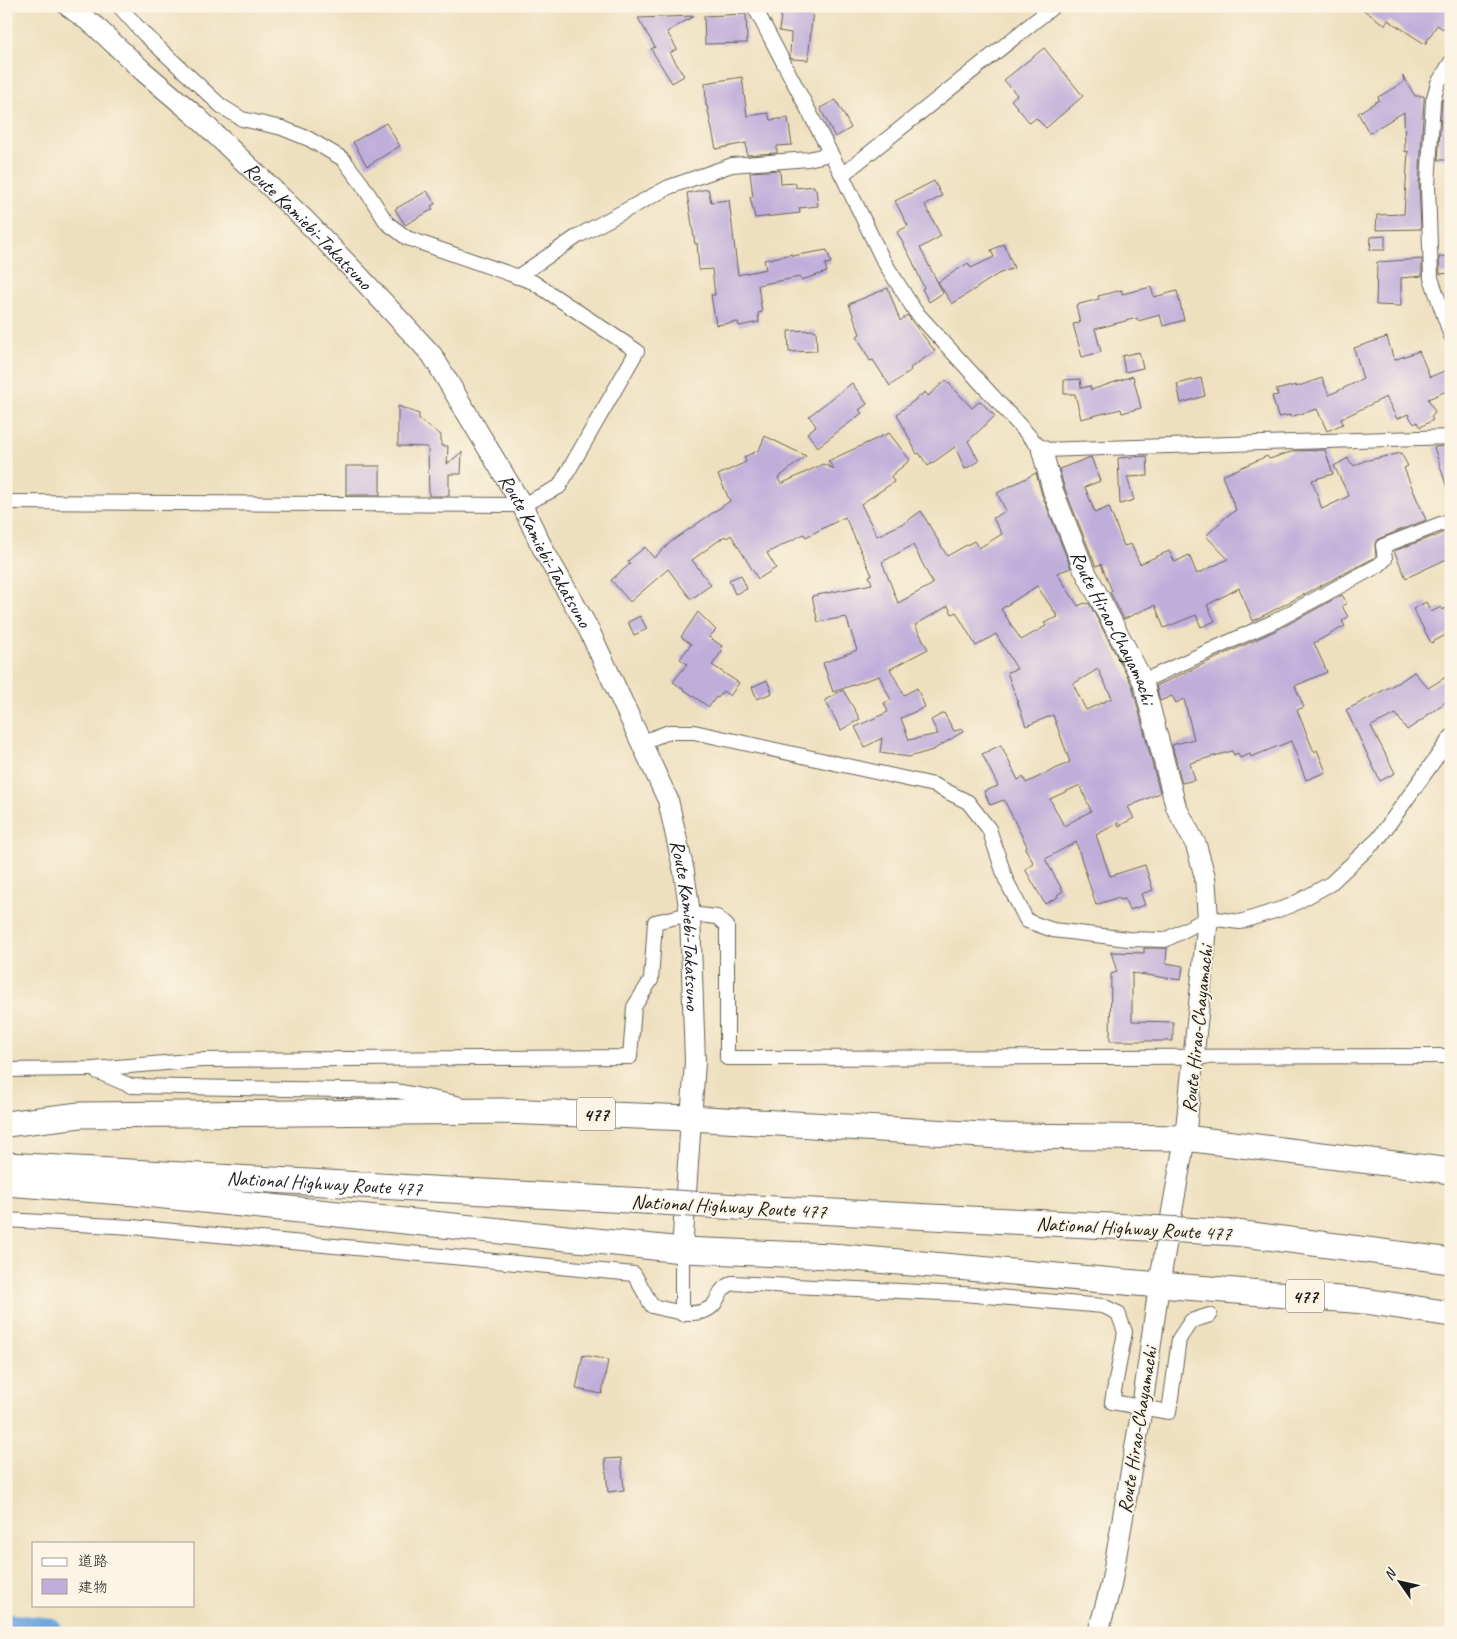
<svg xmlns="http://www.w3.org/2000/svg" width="1457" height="1639" viewBox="0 0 1457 1639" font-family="Caveat,'Klee One',sans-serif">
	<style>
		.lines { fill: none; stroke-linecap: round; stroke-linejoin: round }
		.river { stroke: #72a4dd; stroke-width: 31 }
		.building { fill: #bfaeda; fill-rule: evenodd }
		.street-casing { stroke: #666155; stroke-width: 16 }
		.secondary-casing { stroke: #666155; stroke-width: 22 }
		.highway-casing { stroke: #666155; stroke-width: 27 }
		.street { stroke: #fff; stroke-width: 14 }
		.secondary { stroke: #fff; stroke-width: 20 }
		.highway { stroke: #fff; stroke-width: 25 }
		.highway-bridge-casing { stroke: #666155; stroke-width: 27; stroke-linecap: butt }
		.highway-bridge { stroke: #fff; stroke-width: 25 }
		.labels { text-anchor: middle; stroke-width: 4; stroke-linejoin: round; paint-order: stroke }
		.shield { fill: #fcf5e5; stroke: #5f5d58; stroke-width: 1 }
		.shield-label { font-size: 19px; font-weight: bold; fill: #1c1c1c }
		.street-label { font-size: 20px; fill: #1c1c1c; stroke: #fcf5e5 }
	</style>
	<rect width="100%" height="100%" fill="#fcf5e5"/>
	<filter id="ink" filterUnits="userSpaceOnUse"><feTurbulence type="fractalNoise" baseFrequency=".02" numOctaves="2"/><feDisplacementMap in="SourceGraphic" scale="10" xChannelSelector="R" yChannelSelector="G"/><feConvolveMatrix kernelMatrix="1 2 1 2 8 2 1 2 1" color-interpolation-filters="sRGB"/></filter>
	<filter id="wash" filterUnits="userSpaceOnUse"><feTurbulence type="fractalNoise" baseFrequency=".0096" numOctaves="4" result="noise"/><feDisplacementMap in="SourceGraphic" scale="20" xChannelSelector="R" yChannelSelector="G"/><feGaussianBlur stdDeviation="1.12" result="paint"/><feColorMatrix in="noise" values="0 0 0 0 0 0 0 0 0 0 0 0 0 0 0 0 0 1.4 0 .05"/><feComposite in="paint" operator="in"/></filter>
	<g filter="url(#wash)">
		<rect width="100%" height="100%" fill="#eee0bf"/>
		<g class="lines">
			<polyline class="river" points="6,1629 48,1633"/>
		</g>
		<g id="blocks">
			<g class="building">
				<polygon points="782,6 813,9 808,60 792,59 790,57 791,33 779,31"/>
				<polygon points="1358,6 1451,6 1451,16 1443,29 1437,25 1425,44 1388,20 1385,25"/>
				<polygon points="746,14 747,43 705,44 704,16"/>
				<polygon points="694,16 667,32 677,49 670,53 684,76 672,83 651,49 655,47 638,18"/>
				<polygon points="1044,48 1083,96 1046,128 1036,118 1030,123 1011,100 1017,95 1004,80"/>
				<polygon points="1403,76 1415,96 1424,96 1424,100 1419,185 1421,229 1376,230 1377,215 1404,214 1408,151 1405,152 1404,112 1369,133 1358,113 1379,100 1378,97 1404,82"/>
				<polygon points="742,77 747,116 768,113 770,120 788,118 792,145 777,146 777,153 747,155 746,143 716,149 707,106 706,106 705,83"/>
				<polygon points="836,100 851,128 835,137 820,108"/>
				<polygon points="1442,100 1451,101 1451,160 1438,160"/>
				<polygon points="386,123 400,146 367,166 353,142"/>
				<polygon points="780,170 781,184 796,183 796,188 814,186 814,189 816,189 818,206 799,208 800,213 755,218 750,197 753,197 750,172"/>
				<polygon points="934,181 942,196 925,205 941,236 920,248 943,293 929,302 922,289 924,288 912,260 897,232 908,226 895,201"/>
				<polygon points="708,189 711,202 729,200 738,275 766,269 764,260 792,254 792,256 827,250 831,263 825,264 827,272 801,280 800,277 758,285 762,312 758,313 759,322 739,326 738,322 716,325 711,295 715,295 712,269 699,270 697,243 695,244 687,193"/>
				<polygon points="427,191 435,204 431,206 433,209 405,225 395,209"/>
				<polygon points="1385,236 1385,250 1370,250 1371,237"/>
				<polygon points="1004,244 1014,268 998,274 952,304 938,282 968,263 971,268 994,257 991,250"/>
				<polygon points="1451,256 1451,273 1440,274 1439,257"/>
				<polygon points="1422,259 1422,276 1401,278 1401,306 1376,305 1377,262"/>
				<polygon points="1151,287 1154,297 1177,291 1184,320 1163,326 1160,315 1138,321 1137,318 1095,329 1101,352 1082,357 1073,324 1080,323 1076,305 1099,299 1098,296 1122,290 1122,294"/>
				<polygon points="888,288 900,321 907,315 935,351 910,368 911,370 890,386 873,360 870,361 857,336 860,334 849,304"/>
				<polygon points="814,330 816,331 817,351 789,352 788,331"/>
				<polygon points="1387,337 1394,360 1419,351 1430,377 1451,368 1451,389 1428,399 1435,412 1431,416 1433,420 1420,427 1417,422 1414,424 1408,414 1397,419 1386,397 1341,419 1343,424 1327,431 1317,409 1290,417 1290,415 1278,417 1272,396 1278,395 1276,390 1296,385 1296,387 1322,378 1329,395 1363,379 1354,348"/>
				<polygon points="1139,352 1143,368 1125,372 1122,356"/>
				<polygon points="1133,376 1141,408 1122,413 1121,409 1081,419 1075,394 1064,394 1064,380 1080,379 1081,388 1090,386 1091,390"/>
				<polygon points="1201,378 1205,396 1181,403 1177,384"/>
				<polygon points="946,380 972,408 980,401 995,416 968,441 979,461 965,469 955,447 928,466 919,453 917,454 897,414 925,392 928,396"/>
				<polygon points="852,383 867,404 859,410 862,413 818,447 807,433 816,426 809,416"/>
				<polygon points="398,406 419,414 419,420 441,435 441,446 448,446 447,464 462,452 461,474 449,474 449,496 429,496 428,447 398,446"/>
				<path d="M889 433 910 460 891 476 894 482 861 504 877 536 906 522 921 511 947 556 974 541 979 548 1002 534 993 518 1006 511 997 493 1036 473 1042 495 1071 568 1057 573 1078 606 1085 603 1086 604 1089 603 1132 685 1160 793 1128 807 1134 818 1119 826 1118 823 1096 835 1110 876 1145 865 1153 890 1141 894 1145 905 1129 910 1125 899 1120 900 1119 897 1096 905 1076 842 1045 859 1063 891 1057 895 1058 897 1045 904 1025 869 1034 864 1025 848 1027 846 1004 800 990 805 984 791 998 786 982 754 1001 745 1018 780 1023 777 1026 783 1070 762 1053 715 1026 726 1007 672 1017 669 996 634 976 646 956 612 952 614 948 606 915 625 928 649 890 669 904 695 917 688 925 707 901 718 909 740 938 734 931 720 944 713 954 731 963 729 964 731 933 750 909 757 880 753 882 738 865 747 855 727 888 712 884 703 891 700 879 676 833 692 823 663 857 650 846 617 818 622 812 596 872 584 869 576 872 575 845 517 806 537 804 534 767 553 776 568 758 579 731 535 727 538 725 536 692 560 711 585 691 599 668 569 630 602 611 580 630 564 628 561 645 547 654 558 672 541 730 501 718 475 746 462 744 457 759 450 765 436 806 456 778 478 781 484 823 464 834 469 828 461ZM913 545 933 584 898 603 882 562ZM1037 586 1058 617 1044 623 1046 626 1021 640 1001 609ZM1098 669 1112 698 1086 710 1073 684ZM1080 785 1091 811 1064 826 1050 799Z"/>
				<polygon points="1451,446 1451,494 1449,494 1434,447"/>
				<polygon points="1325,450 1333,474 1312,480 1322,509 1349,496 1334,466 1348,458 1350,463 1352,463 1354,466 1364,461 1401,453 1408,466 1404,468 1408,478 1426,520 1380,538 1375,544 1376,556 1374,558 1253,621 1239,588 1207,605 1215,621 1201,627 1196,615 1164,628 1155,605 1124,619 1110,592 1112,591 1101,564 1096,566 1094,562 1064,487 1059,469 1091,457 1100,481 1085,487 1095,513 1109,507 1124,546 1131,544 1140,564 1169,551 1175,562 1189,555 1197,574 1228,559 1206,536 1227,516 1236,510 1222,476 1267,456 1269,459 1294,451"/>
				<polygon points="1147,456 1148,476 1127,477 1134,500 1120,504 1118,458"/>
				<rect x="346" y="466" width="34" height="29"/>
				<polygon points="1444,532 1451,544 1451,557 1406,578 1394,551 1434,536 1434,537"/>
				<polygon points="741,575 747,589 735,594 729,580"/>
				<polygon points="1342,595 1347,603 1342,606 1348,617 1342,621 1345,626 1314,643 1327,672 1295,686 1304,707 1297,710 1314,752 1317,750 1326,772 1306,780 1291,741 1251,757 1250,754 1240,758 1238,753 1234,755 1232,751 1190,763 1195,780 1182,783 1172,745 1194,739 1184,699 1176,703 1172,696 1160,701 1156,686 1279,629"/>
				<polygon points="1426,602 1431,612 1441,607 1443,610 1445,608 1451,620 1451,632 1431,643 1413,609"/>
				<polygon points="698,612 716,630 709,637 722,646 720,649 722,651 712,665 739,683 730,696 723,691 718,698 716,697 709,707 673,682 687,664 680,659 691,644 681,637"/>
				<polygon points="640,616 647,629 634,635 628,622"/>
				<polygon points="1414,672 1428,688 1451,674 1451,698 1425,717 1425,718 1407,730 1396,714 1371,726 1395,773 1380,781 1346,710 1401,681"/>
				<polygon points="767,680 772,693 757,699 752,687"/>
				<polygon points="843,690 860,719 841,730 825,700"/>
				<polygon points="1144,948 1167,948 1166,963 1183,966 1181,980 1132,973 1132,1021 1173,1022 1173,1041 1110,1041 1111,974 1117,972 1111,952 1144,953"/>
				<polygon points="583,1355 608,1360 602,1394 576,1389"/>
				<polygon points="621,1458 624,1490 608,1492 605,1459"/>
			</g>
		</g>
	</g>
	<g filter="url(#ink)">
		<use href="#blocks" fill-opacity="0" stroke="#666155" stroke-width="1"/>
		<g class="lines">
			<defs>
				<g id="street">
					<polyline points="754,6 842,175 883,260 915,311 1042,450 1451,437"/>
					<polyline points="1451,62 1438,83 1433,101 1428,186 1431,278 1451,336"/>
					<polyline points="842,175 1054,6"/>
					<polyline points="517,277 578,236 669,187 732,165 808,159 830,154"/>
					<polyline points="6,502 522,505 559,487 637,351 533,282 407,238 387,223 362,184 343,159 309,139 282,128 242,119 221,106 144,34 119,6"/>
					<polyline points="1143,681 1275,621 1379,565 1385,559 1383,546 1451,520"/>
					<polyline points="642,742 669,732 694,732 934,785 968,802 989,829 1006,880 1027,921 1053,930 1128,939 1165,940 1208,918 1240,922 1290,906 1330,884 1379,838 1451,737"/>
					<polyline points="6,1070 93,1069 201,1060 630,1057 634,1007 651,980 655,922 690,914 717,917 727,926 727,1058 1451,1056"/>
					<polyline points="96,1071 131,1086 397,1091 457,1103"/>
					<path d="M6 1220 132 1227 634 1274 652 1306C669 1310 702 1321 715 1303 722 1292 718 1291 732 1283L963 1294 1103 1306 1118 1313 1125 1332 1112 1402 1169 1412 1179 1339 1191 1321 1210 1315"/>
					<polyline points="682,1250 682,1314"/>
				</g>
				<g id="secondary">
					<path id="s1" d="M68 6 95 26 143 71 196 116 305 220 360 277 432 355 522 505 543 549 588 628 668 800 684 872 690 914 695 1062 682 1250"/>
					<path id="s2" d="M1042 450 1053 491 1083 567 1143 681 1176 807 1196 845 1205 877 1208 918 1185 1138 1159 1285 1142 1408 1111 1585 1098 1633"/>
				</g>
				<g id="highway">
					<polyline points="6,1124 80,1115 501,1111 690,1118 1000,1136 1185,1138 1451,1171"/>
					<path id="s3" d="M6 1165 645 1201"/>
					<polyline points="6,1183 136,1193 682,1250 831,1256 1159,1285 1365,1301 1451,1314"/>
					<polyline points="737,1207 1129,1227"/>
					<polyline points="1236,1233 1451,1261"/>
				</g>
			</defs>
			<use href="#street" class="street-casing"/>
			<use href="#secondary" class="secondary-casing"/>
			<use href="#highway" class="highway-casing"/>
			<use href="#street" class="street"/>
			<use href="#secondary" class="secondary"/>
			<use href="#highway" class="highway"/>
			<defs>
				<g id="highway-bridge">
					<polyline points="645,1201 737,1207"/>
					<polyline points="1129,1227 1236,1233"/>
				</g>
			</defs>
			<use href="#highway-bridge" class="highway-bridge-casing"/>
			<use href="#highway-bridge" class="highway-bridge"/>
		</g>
	</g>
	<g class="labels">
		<g class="shield">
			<rect x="577" y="1097.5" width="38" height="33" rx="4"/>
			<rect x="1286" y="1279.5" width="38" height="33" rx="4"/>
		</g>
		<g class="shield-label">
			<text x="596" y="1121">477</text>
			<text x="1305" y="1303">477</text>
		</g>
		<g class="street-label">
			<text dy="7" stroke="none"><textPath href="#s1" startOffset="326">Route Kamiebi-Takatsuno</textPath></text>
			<text dy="7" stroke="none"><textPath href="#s1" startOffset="731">Route Kamiebi-Takatsuno</textPath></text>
			<text dy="7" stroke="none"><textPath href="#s2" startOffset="192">Route Hirao-Chayamachi</textPath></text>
			<text dy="7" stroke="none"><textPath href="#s1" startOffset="1136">Route Kamiebi-Takatsuno</textPath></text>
			<text transform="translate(1197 1029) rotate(-84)" y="7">Route Hirao-Chayamachi</text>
			<text dy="7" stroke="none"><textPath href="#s3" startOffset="319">National Highway Route 477</textPath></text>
			<text transform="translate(729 1206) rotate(3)" y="7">National Highway Route 477</text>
			<text transform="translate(1134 1228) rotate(3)" y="7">National Highway Route 477</text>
			<text transform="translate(1137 1430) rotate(-81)" y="7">Route Hirao-Chayamachi</text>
		</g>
	</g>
	<rect width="1457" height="1639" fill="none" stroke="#fcf5e5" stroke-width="25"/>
	<rect x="32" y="1542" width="162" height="65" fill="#fcf5e5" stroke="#a29e95"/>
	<rect x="42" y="1558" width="25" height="8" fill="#ffffff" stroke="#a29e95"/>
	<text x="78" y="1566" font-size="15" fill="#1c1c1c">道路</text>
	<rect x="42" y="1579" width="25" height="15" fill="#bfaeda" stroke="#a29e95"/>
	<text x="78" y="1592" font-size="15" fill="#1c1c1c">建物</text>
	<g transform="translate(1400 1582) rotate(304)" stroke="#fcf5e5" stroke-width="4" paint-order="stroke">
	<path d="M0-4L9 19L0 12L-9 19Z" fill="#1c1c1c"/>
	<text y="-8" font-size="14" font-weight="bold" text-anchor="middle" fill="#1c1c1c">N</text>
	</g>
</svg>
